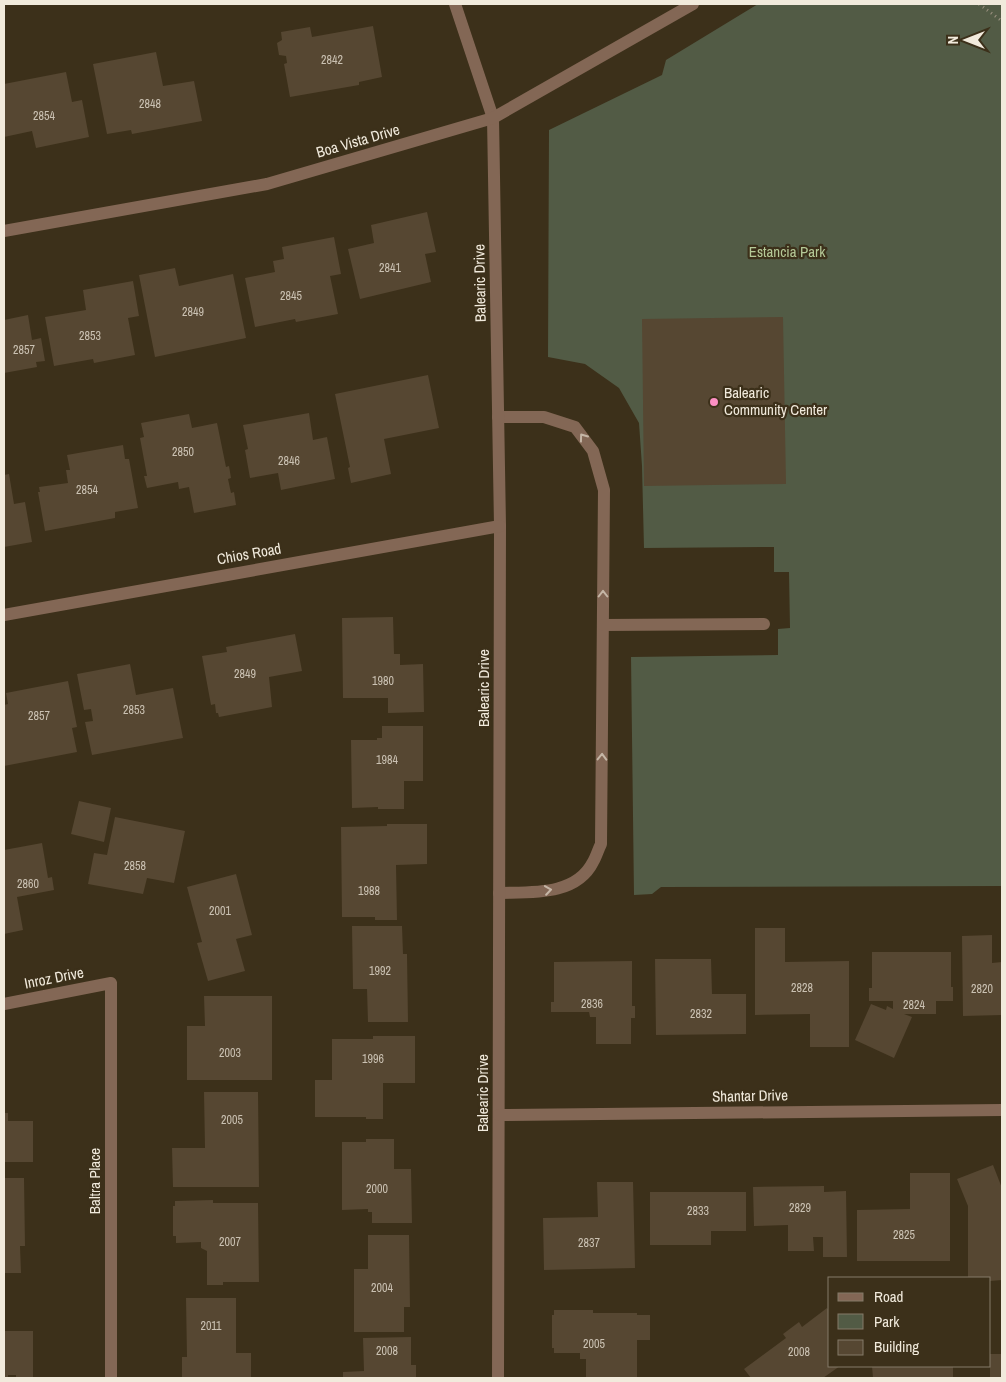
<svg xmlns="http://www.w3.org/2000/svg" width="1006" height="1382" viewBox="0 0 1006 1382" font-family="'Archivo Narrow',sans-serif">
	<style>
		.green { fill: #525b45 }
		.building { fill: #564732 }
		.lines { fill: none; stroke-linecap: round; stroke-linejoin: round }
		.path { stroke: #9d9382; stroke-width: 3; stroke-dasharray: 1 4; stroke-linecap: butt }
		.lane { stroke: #836755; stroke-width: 12 }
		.street { stroke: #836755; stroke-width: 12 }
		.oneway { stroke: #c5b6a6 }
		.poi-dot { fill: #fc8fc3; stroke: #3c301a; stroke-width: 2 }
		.labels { text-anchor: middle; stroke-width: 4.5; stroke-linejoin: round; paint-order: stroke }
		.number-label { font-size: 12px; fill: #cac1b2 }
		.street-label { font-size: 15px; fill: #f1eadc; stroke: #3c301a }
		.park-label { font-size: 15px; fill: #b5c997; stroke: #3c301a }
		.poi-label { font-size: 15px; fill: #f1eadc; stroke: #3c301a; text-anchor: start }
	</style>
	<rect width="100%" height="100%" fill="#3c301a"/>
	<polygon class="green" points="758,4 1002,4 1002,886 661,887 652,894 634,895 631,657 778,655 778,629 790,628 789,572 774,572 774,547 644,548 642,466 639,423 619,388 585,364 548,357 549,130 662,75 666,60"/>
	<g class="building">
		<polygon points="373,26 382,77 359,82 359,85 290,97 284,64 287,63 286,56 279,55 277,43 282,40 281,32 310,27 312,37"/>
		<polygon points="156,52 163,86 194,81 202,121 132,134 131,130 107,134 93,64"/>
		<polygon points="66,72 72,102 82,100 89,137 36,148 32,131 4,137 4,84"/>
		<polygon points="427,212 436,252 425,254 431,282 360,299 348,249 374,243 371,225"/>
		<polygon points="334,237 341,274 330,276 338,314 296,322 295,319 255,327 245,278 275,272 273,261 284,259 282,247"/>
		<polygon points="175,268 179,286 233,274 246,338 155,357 139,275"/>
		<polygon points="133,281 139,316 128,318 135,355 94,363 93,359 54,366 45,317 86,310 83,290"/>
		<polygon points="28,315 32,340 41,338 45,361 36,362 37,367 4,373 4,320"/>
		<polygon points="783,317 786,484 644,486 642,319"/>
		<polygon points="428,375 439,428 384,439 391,474 351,483 348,468 350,467 335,394"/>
		<polygon points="309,413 313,440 327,437 335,479 281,490 278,473 250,478 245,450 248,449 243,425"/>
		<polygon points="189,414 192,428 217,423 226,467 229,466 231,478 228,479 231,493 234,492 236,505 194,513 189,487 179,489 178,482 147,488 144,476 147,476 140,438 144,437 141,423"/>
		<polygon points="123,445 125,459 129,459 138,508 115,512 115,518 45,531 38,492 40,492 39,487 68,483 66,470 70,470 67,455"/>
		<polygon points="9,474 14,504 25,502 32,542 4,547 4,475"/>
		<polygon points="393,617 394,654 400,654 400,665 423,664 424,712 388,713 388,698 343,698 342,618"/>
		<polygon points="295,634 302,671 269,677 272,707 219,717 218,713 216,713 215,704 211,705 202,656 227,652 226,647"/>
		<polygon points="130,664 136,695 173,688 183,738 92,755 85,722 93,721 91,709 84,710 77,674"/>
		<polygon points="68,681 77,727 72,728 77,752 4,766 4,705 8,704 6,693"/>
		<polygon points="382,726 423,726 423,781 404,781 404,809 378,809 378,807 352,808 351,740 377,740 377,738 382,738"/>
		<polygon points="79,801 111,808 104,842 71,834"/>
		<polygon points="115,817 185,831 174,883 147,878 143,894 88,884 94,853 107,855"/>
		<polygon points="387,824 427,824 427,864 396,865 397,920 375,920 375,917 342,917 341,827 387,826"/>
		<polygon points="42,843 48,878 52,877 54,890 17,897 23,930 4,934 4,850"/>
		<polygon points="236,874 252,935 236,939 245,971 208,981 197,943 202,942 187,887"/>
		<polygon points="352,926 402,926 403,954 407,954 408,1022 368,1022 367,989 353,989"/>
		<polygon points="755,928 785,928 785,962 849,961 849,1047 810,1047 810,1014 755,1015"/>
		<polygon points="992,935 992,963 1002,962 1002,1015 963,1016 962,936"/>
		<polygon points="872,952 951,952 951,987 953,987 953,1001 936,1001 936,1014 904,1014 912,1017 894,1058 855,1040 871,1004 886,1010 887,1006 893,1009 893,1001 869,1001 869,988 872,988"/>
		<polygon points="655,959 711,959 712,994 746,994 746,1034 656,1035"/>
		<polygon points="632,961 632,1006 635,1006 635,1018 631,1018 631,1044 596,1044 596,1017 590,1017 589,1012 551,1012 551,1002 554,1002 554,962"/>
		<polygon points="204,996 272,996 272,1080 187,1080 187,1026 205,1026"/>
		<polygon points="373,1036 415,1036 415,1083 383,1083 383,1119 366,1119 366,1117 315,1117 315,1080 332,1080 332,1039 373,1039"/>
		<polygon points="204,1092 258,1092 259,1187 173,1187 172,1148 205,1148"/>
		<polygon points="4,1113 8,1113 8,1121 33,1121 33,1162 4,1162"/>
		<polygon points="366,1139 394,1139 394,1169 411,1169 412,1223 372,1223 372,1212 368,1212 368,1209 342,1210 342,1142 366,1142"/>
		<polygon points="993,1165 1002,1188 1002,1280 990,1281 990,1278 968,1278 968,1206 957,1179"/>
		<polygon points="910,1173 950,1173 950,1261 857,1261 857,1210 910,1209"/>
		<polygon points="4,1178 24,1178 25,1246 20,1246 21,1273 4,1273"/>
		<polygon points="597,1182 633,1182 635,1268 544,1270 543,1218 598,1217"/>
		<polygon points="824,1186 824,1192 846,1191 847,1257 823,1257 823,1237 813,1237 814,1251 788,1251 788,1225 754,1226 753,1187"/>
		<polygon points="650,1192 746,1192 746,1231 711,1231 711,1245 650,1245"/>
		<polygon points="213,1200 213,1203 258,1203 259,1282 223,1282 223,1285 207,1285 207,1251 201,1248 201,1242 176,1243 176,1236 173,1236 173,1206 175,1206 175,1201"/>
		<polygon points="368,1235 409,1235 410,1307 404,1307 404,1332 354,1332 354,1269 368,1269"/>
		<polygon points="186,1298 236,1298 236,1353 251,1353 251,1378 182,1378 182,1357 187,1357"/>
		<polygon points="827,1308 830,1312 830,1366 840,1366 823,1378 751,1378 744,1369 786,1338 783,1334 799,1322 802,1327"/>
		<polygon points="554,1310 593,1310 593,1313 637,1313 637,1315 650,1315 650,1340 637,1340 637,1378 586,1378 586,1359 580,1359 580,1353 554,1353 554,1348 552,1348 552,1315 554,1315"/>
		<polygon points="4,1331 33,1331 33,1378 16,1378 16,1375 8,1375 8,1378 4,1378"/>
		<polygon points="411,1337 411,1365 416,1365 416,1378 343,1378 343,1372 364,1371 363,1338"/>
		<rect x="990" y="1354" width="12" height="24"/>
		<polygon points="872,1366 953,1366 953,1378 873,1378"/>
	</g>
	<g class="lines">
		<polyline class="path" points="979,4 1002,21"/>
		<g class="lane">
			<path d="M498 417H544L575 427 593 451 604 490 601 844C598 850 596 857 593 862 576 896 531 892 499 893"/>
			<polyline points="603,625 764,624"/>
		</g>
		<g class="street">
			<polyline points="455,4 493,118 500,526 498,1378"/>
			<polyline points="4,231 267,184 493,118 693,4"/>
			<polyline points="4,615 500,526"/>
			<polyline points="4,1004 111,983 111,1378"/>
			<polyline points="499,1115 1002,1110"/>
		</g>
	</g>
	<defs><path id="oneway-chevron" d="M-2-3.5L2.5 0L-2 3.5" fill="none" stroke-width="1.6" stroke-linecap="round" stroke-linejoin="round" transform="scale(1.25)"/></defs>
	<g class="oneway">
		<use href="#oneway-chevron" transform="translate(583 437) rotate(-126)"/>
		<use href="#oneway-chevron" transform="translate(603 594) rotate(-90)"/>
		<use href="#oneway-chevron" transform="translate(602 757) rotate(-89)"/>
		<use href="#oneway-chevron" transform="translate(548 890) rotate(-8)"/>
	</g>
	<circle class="poi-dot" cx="714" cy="402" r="5"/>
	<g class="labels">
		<g class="number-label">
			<text x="332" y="64">2842</text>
			<text x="150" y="108">2848</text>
			<text x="44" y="120">2854</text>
			<text x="390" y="272">2841</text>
			<text x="291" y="300">2845</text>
			<text x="193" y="316">2849</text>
			<text x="90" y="340">2853</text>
			<text x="24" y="354">2857</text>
			<text x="183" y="456">2850</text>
			<text x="289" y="465">2846</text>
			<text x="87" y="494">2854</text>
			<text x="245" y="678">2849</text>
			<text x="383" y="685">1980</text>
			<text x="134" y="714">2853</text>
			<text x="39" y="720">2857</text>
			<text x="387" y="764">1984</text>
			<text x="135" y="870">2858</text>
			<text x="28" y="888">2860</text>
			<text x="369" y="895">1988</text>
			<text x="220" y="915">2001</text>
			<text x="380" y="975">1992</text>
			<text x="802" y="992">2828</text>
			<text x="982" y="993">2820</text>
			<text x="592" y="1008">2836</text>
			<text x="914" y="1009">2824</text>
			<text x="701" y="1018">2832</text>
			<text x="230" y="1057">2003</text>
			<text x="373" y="1063">1996</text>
			<text x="232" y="1124">2005</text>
			<text x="377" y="1193">2000</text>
			<text x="800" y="1212">2829</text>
			<text x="698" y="1215">2833</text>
			<text x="904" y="1239">2825</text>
			<text x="230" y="1246">2007</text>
			<text x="589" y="1247">2837</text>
			<text x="382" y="1292">2004</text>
			<text x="211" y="1330">2011</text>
			<text x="594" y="1348">2005</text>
			<text x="387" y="1355">2008</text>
			<text x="799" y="1356">2008</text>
		</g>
		<g class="street-label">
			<text transform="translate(358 141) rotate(-16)" y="5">Boa Vista Drive</text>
			<text transform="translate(480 283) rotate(-91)" y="5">Balearic Drive</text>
			<text transform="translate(249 554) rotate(-10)" y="5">Chios Road</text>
			<text transform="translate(484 688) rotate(-90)" y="5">Balearic Drive</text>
			<text transform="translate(54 978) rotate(-11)" y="5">Inroz Drive</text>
			<text transform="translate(483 1093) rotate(-90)" y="5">Balearic Drive</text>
			<text transform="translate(750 1096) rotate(-1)" y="5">Shantar Drive</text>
			<text transform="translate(95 1181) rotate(-90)" y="5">Baltra Place</text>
		</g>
		<g class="park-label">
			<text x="787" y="257">Estancia Park</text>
		</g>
		<g class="poi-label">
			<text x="724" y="398">Balearic<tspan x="724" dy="17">Community Center</tspan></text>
		</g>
	</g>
	<rect width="1006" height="1382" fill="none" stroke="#f1eadc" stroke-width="10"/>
	<rect x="828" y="1277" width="162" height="90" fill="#3c301a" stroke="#847a68"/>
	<rect x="838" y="1293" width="25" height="8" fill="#836755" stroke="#847a68"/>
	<text x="874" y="1302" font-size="15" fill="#f1eadc">Road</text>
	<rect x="838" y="1314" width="25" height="15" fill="#525b45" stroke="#847a68"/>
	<text x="874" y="1327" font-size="15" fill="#f1eadc">Park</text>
	<rect x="838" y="1340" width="25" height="15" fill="#564732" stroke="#847a68"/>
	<text x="874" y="1352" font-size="15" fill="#f1eadc">Building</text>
	<g transform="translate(966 40) rotate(270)" stroke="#3c301a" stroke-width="4" paint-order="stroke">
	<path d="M0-4L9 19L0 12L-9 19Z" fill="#f1eadc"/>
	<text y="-8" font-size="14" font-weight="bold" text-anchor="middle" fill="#f1eadc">N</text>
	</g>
</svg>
